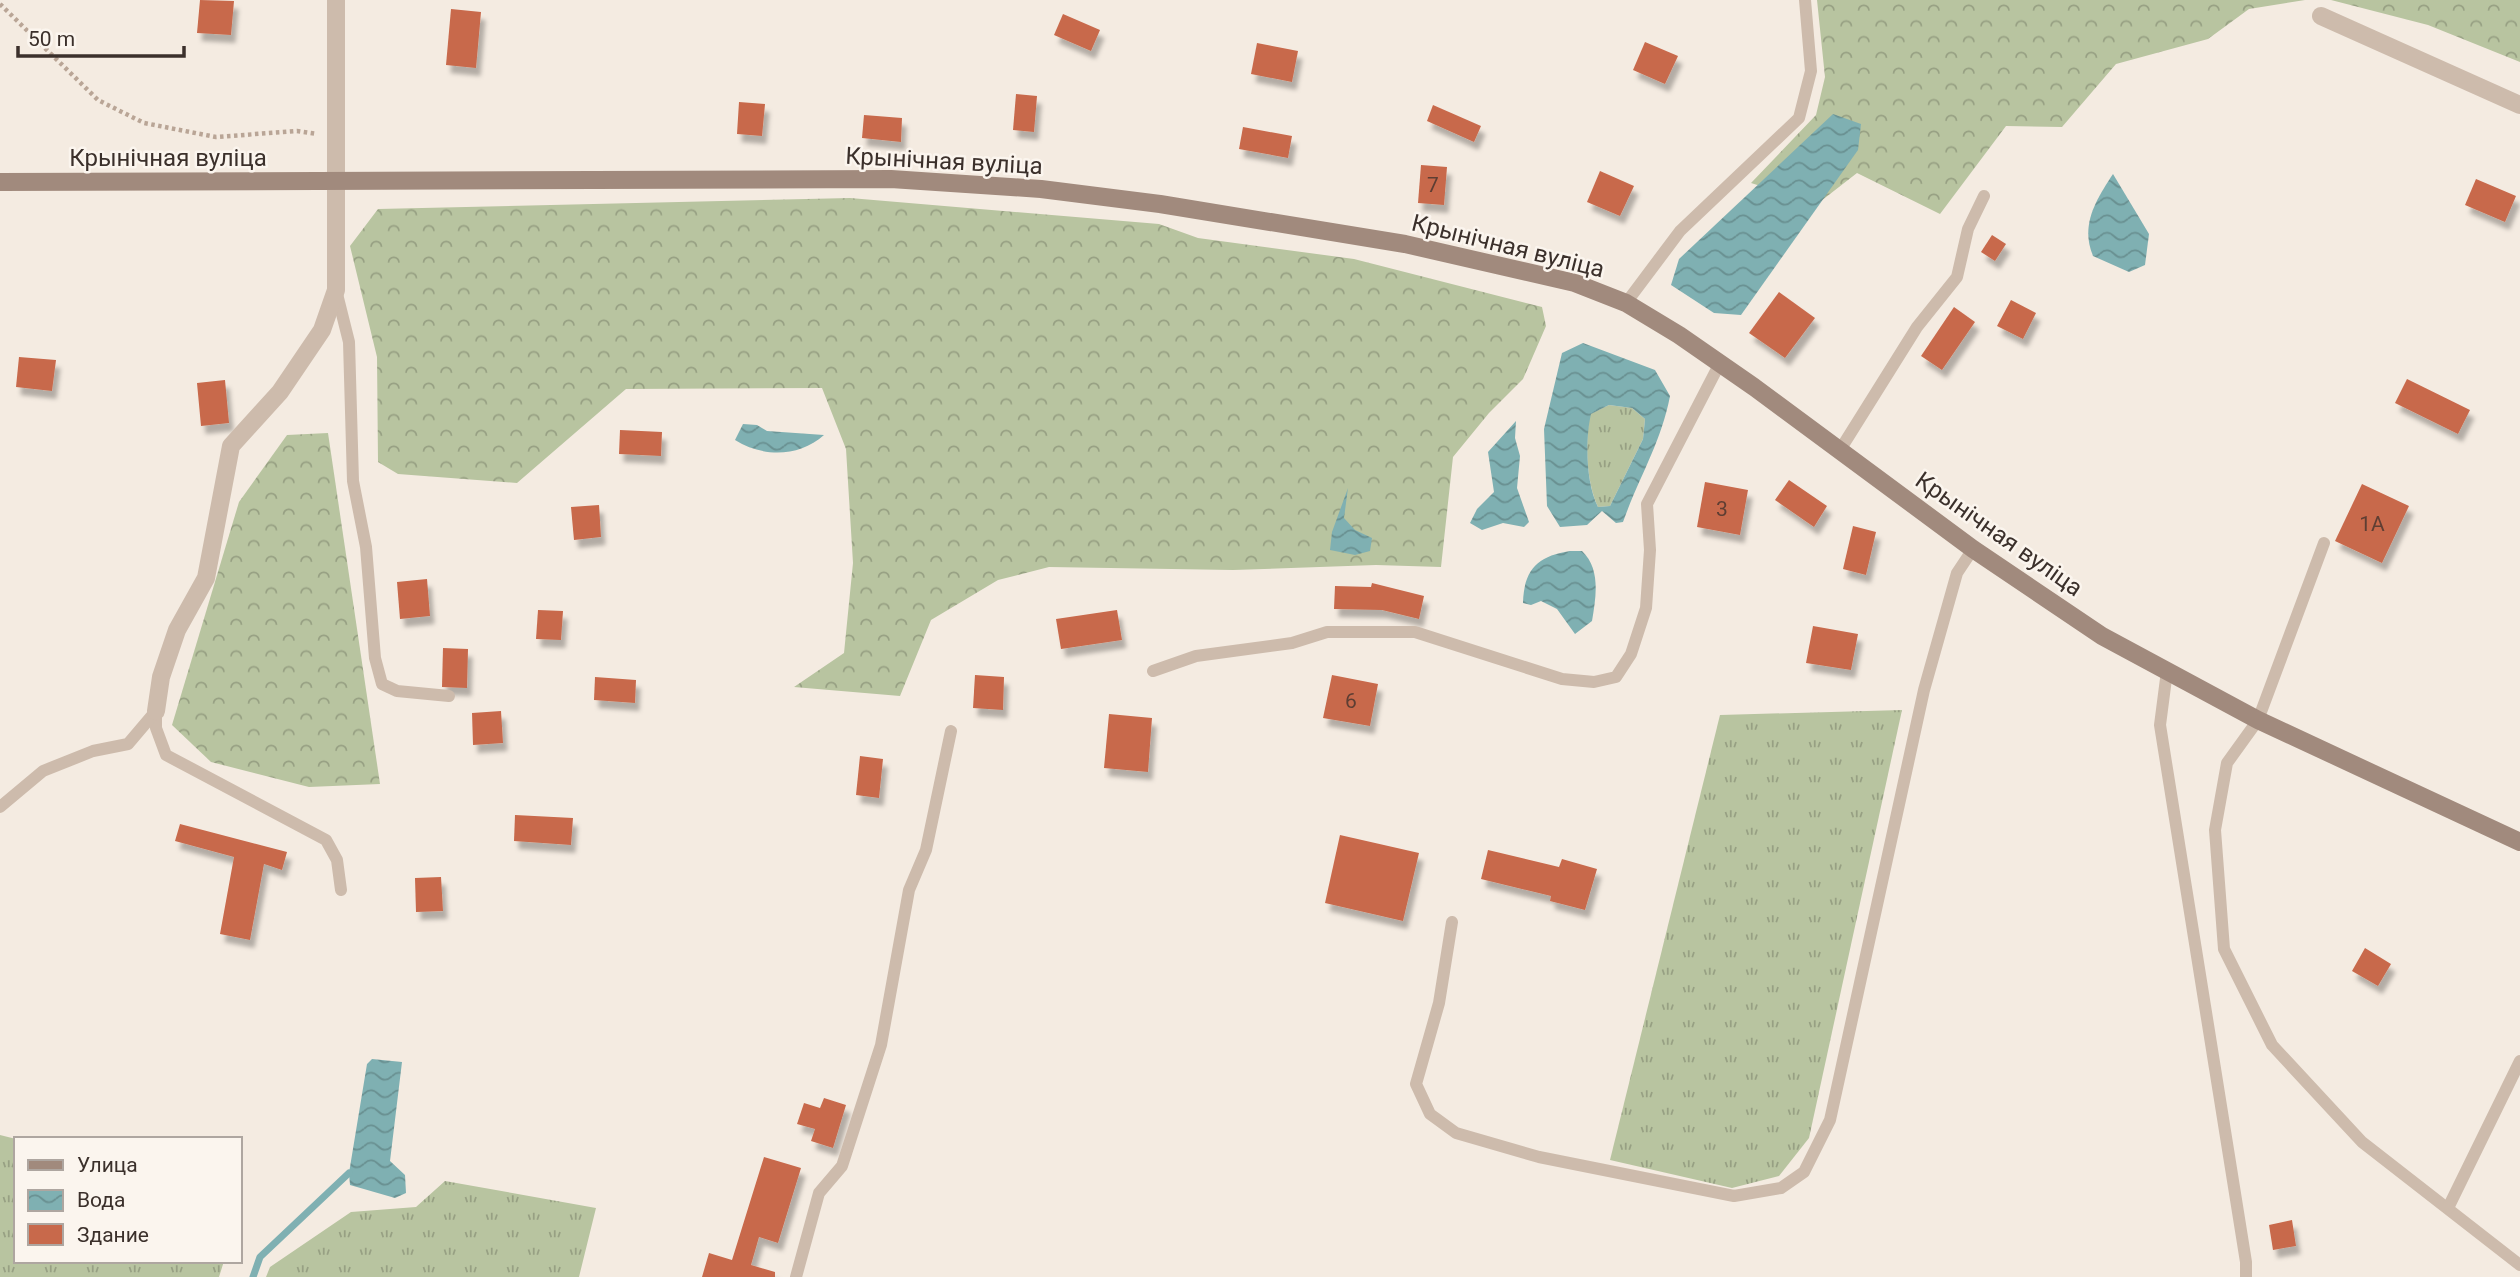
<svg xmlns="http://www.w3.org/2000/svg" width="2520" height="1277" viewBox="0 0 2520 1277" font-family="Roboto,sans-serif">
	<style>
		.grass { fill: url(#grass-tufts) }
		.forest { fill: url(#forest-crowns) }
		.water { fill: url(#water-waves); fill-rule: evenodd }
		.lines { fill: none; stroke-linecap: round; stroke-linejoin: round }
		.stream { stroke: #7fb0b2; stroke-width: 7 }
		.building { fill: #c8694b; filter: url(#shadow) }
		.path { stroke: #b9a596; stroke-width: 4.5; stroke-dasharray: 3.5 3.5; stroke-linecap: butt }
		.lane { stroke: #cdbbac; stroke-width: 12 }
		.street { stroke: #cdbbac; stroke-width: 18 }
		.secondary { stroke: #a18a7d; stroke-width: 18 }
		.labels { text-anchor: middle; stroke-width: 5; stroke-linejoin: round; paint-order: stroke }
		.number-label { font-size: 21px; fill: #5e3e33 }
		.street-label { font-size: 24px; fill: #3b302b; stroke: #fbf5ee }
	</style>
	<defs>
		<pattern id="grass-tufts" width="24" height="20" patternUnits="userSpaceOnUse" patternTransform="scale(1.75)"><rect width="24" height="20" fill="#b8c4a0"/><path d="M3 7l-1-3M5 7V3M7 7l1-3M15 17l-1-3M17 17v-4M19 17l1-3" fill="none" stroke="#97a083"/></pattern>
		<pattern id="forest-crowns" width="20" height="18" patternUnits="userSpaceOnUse" patternTransform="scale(1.75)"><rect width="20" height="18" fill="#b8c4a0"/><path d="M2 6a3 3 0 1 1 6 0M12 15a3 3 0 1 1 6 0" fill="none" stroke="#97a083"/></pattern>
		<pattern id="water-waves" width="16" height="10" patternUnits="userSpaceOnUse" patternTransform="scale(1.75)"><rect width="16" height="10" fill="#7fb0b2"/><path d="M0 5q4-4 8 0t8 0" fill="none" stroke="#699091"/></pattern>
		<filter id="shadow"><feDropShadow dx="4.5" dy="8" stdDeviation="2" flood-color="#0004"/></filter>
	</defs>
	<rect width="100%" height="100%" fill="#f4ebe1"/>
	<g class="grass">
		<path d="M1609 405 1632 408 1645 419 1643 439 1610 506 1598 507C1586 482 1585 441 1590 414Z"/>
		<polygon points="1902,710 1809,1138 1779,1176 1732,1188 1610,1160 1720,715"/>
		<polygon points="0,1135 16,1139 16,1261 224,1261 219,1277 0,1277"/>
		<polygon points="445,1181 596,1208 579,1277 266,1277 270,1267 351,1212 416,1207"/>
	</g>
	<g class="forest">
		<polygon points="1817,0 2305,0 2249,9 2208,39 2116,64 2062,127 2006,126 1940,214 1857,173 1803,215 1770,189 1751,183 1816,115 1825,77"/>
		<polygon points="2331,0 2520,0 2520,62 2428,25"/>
		<polygon points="850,198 1159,224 1198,238 1354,259 1542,307 1546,326 1523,379 1489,413 1453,457 1441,567 1376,565 1233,570 1049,567 998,580 931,620 900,696 794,687 844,653 853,563 846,449 822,388 626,389 517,483 398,474 378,462 377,357 350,246 378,209"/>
		<polygon points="328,433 380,784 309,787 211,762 172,725 239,502 287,435"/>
	</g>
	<g class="water">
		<polygon points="1833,114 1861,124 1858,150 1741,315 1714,313 1671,285 1679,259"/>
		<path d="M2113 174 2149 234 2145 265 2129 272 2093 256C2080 225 2096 200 2113 174Z"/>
		<path d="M1583 343 1655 370 1670 396C1661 443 1639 477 1623 522L1616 523 1602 511 1587 525 1560 527 1547 506 1544 429 1562 353ZM1609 405 1632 408 1645 419 1643 439 1610 506 1598 507C1586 483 1585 440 1591 414Z"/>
		<polygon points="1516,421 1515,438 1520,456 1517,488 1529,522 1524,527 1503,523 1482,530 1470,523 1477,509 1494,492 1488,452"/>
		<path d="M743 424 757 425 767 431 824 435C799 457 764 458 735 440Z"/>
		<polygon points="1348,488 1344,518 1355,530 1372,538 1370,551 1355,555 1330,550 1332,532"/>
		<path d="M1570 551H1582C1601 569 1596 597 1592 621L1575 634 1557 609 1541 601 1531 605 1523 603C1524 569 1538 556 1570 551Z"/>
		<polygon points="372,1059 402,1062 390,1161 405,1175 406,1193 395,1198 350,1185 349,1173 367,1064"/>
	</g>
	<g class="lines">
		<polyline class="stream" points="253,1277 260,1257 349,1173"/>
	</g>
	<g class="building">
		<polygon points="200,0 234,1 231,35 197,33"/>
		<polygon points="451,9 481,12 476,68 446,65"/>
		<polygon points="1063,14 1100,30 1091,51 1054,35"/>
		<polygon points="1645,42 1678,56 1665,84 1633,70"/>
		<polygon points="1257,43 1298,51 1292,82 1251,74"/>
		<polygon points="1016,94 1037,96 1034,132 1013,130"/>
		<polygon points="739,102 765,104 762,136 737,134"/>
		<polygon points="1433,105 1481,126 1474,142 1427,121"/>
		<polygon points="864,115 902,118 901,142 862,138"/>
		<polygon points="1243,127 1292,136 1288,158 1239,149"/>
		<polygon points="1421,165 1447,167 1444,205 1418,203"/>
		<polygon points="1600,171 1634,186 1620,216 1587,202"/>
		<polygon points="2476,179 2516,196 2505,222 2465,205"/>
		<polygon points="1992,235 2006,244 1995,261 1981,252"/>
		<polygon points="1779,292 1815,318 1785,358 1749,333"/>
		<polygon points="2011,300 2036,313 2023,339 1997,326"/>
		<polygon points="1954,307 1975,322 1942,370 1921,356"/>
		<polygon points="19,357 56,360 52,391 16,387"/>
		<polygon points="2407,379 2470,410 2458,434 2395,403"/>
		<polygon points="225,380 229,423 201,426 197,383"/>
		<polygon points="620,430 662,432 661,456 619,454"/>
		<polygon points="1789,480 1827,506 1814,527 1775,500"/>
		<polygon points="1705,482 1748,490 1740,535 1697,527"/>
		<polygon points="2362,484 2409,506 2382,563 2335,541"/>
		<polygon points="599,505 601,537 574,540 571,507"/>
		<polygon points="1853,526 1876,532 1866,575 1843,569"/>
		<polygon points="427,579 430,616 400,619 397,582"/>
		<polygon points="1372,583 1424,596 1419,619 1382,610 1334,609 1335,586 1371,587"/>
		<polygon points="538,610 563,611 561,640 536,639"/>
		<polygon points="1117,610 1122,640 1061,649 1056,619"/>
		<polygon points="1813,626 1858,634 1851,670 1806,663"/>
		<polygon points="443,648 468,649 467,688 442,687"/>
		<polygon points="975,675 1004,677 1003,710 973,708"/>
		<polygon points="1332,675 1378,684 1370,726 1323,718"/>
		<polygon points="595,677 636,680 635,703 594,700"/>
		<polygon points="501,711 503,743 473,745 472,713"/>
		<polygon points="1109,714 1152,718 1148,772 1104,768"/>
		<polygon points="860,756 883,759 879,798 856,795"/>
		<polygon points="515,815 573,818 571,845 514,841"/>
		<polygon points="180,824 287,852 282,870 264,864 250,940 220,934 234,857 175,841"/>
		<polygon points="1340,835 1419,853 1403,921 1325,903"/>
		<polygon points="1488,850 1559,867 1562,859 1597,869 1585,910 1550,901 1551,896 1481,879"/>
		<polygon points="441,877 443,911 416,912 415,878"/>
		<polygon points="2365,948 2391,964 2378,986 2352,971"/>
		<polygon points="824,1098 846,1105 833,1148 811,1141 815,1129 797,1124 804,1103 820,1108"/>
		<polygon points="764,1157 801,1168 778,1243 759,1237 751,1265 775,1272 775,1277 702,1277 709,1253 732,1260"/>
		<polygon points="2292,1220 2296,1246 2273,1250 2269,1225"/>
	</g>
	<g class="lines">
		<polyline class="path" points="0,4 98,100 144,123 216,137 297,131 317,134"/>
		<g class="lane">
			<polyline points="336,290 349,342 353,481 366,547 375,658 382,684 397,691 449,696"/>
			<polyline points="1626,303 1680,231 1799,118 1811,71 1805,0"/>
			<polyline points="1840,450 1917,327 1957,277 1968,229 1984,196"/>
			<polyline points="2324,543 2258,720 2227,763 2215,830 2224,949 2272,1045 2362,1142 2520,1265"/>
			<polyline points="1153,671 1196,656 1292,643 1327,632 1415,632 1562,679 1594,682 1616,677 1631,654 1646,608 1650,550 1647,504 1720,363"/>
			<polyline points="2167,671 2160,725 2246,1262 2246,1277"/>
			<polyline points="156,711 156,728 166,755 326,840 337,860 341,890"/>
			<polyline points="0,807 43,771 93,751 128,744 156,711"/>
			<polyline points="1452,922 1439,1003 1416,1084 1430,1114 1456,1133 1539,1157 1734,1196 1781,1188 1804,1172 1830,1120 1924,690 1957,573 1973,549"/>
			<polyline points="2448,1208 2520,1061"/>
			<polyline points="796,1277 819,1193 842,1166 881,1045 909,890 926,850 951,731"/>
		</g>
		<g class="street">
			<polyline points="2321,16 2520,105"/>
			<polyline points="156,711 161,677 177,630 206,578 231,446 280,392 322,330 336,290 336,0"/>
		</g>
		<polyline class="secondary" points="0,182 891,179 1041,189 1160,204 1405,244 1575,283 1626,303 1679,335 1754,387 1973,549 2102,636 2258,720 2520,842"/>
	</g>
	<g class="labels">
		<g class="number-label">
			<text x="1433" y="192">7</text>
			<text x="1722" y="516">3</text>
			<text x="2372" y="531">1А</text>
			<text x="1351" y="708">6</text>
		</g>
		<g class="street-label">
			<text x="168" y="166">Крынічная вуліца</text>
			<text transform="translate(944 161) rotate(3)" y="8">Крынічная вуліца</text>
			<text transform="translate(1508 246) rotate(14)" y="8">Крынічная вуліца</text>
			<text transform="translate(1999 534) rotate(35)" y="8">Крынічная вуліца</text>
		</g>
	</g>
	<rect x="14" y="1137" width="228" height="126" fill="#fbf5ee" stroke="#aea6a0" stroke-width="2"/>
	<rect x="28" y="1160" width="35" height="10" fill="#a18a7d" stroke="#aea6a0" stroke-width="2"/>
	<text x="77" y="1172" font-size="21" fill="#3b302b">Улица</text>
	<rect x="28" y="1190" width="35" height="21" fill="url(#water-waves)" stroke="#aea6a0" stroke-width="2"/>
	<text x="77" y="1207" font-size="21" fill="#3b302b">Вода</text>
	<rect x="28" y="1224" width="35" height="21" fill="#c8694b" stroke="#aea6a0" stroke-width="2"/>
	<text x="77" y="1242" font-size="21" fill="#3b302b">Здание</text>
	<path d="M18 46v10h166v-10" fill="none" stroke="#3b302b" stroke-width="3.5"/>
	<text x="28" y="46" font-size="21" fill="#3b302b" stroke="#fbf5ee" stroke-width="5" paint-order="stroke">50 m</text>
</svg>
